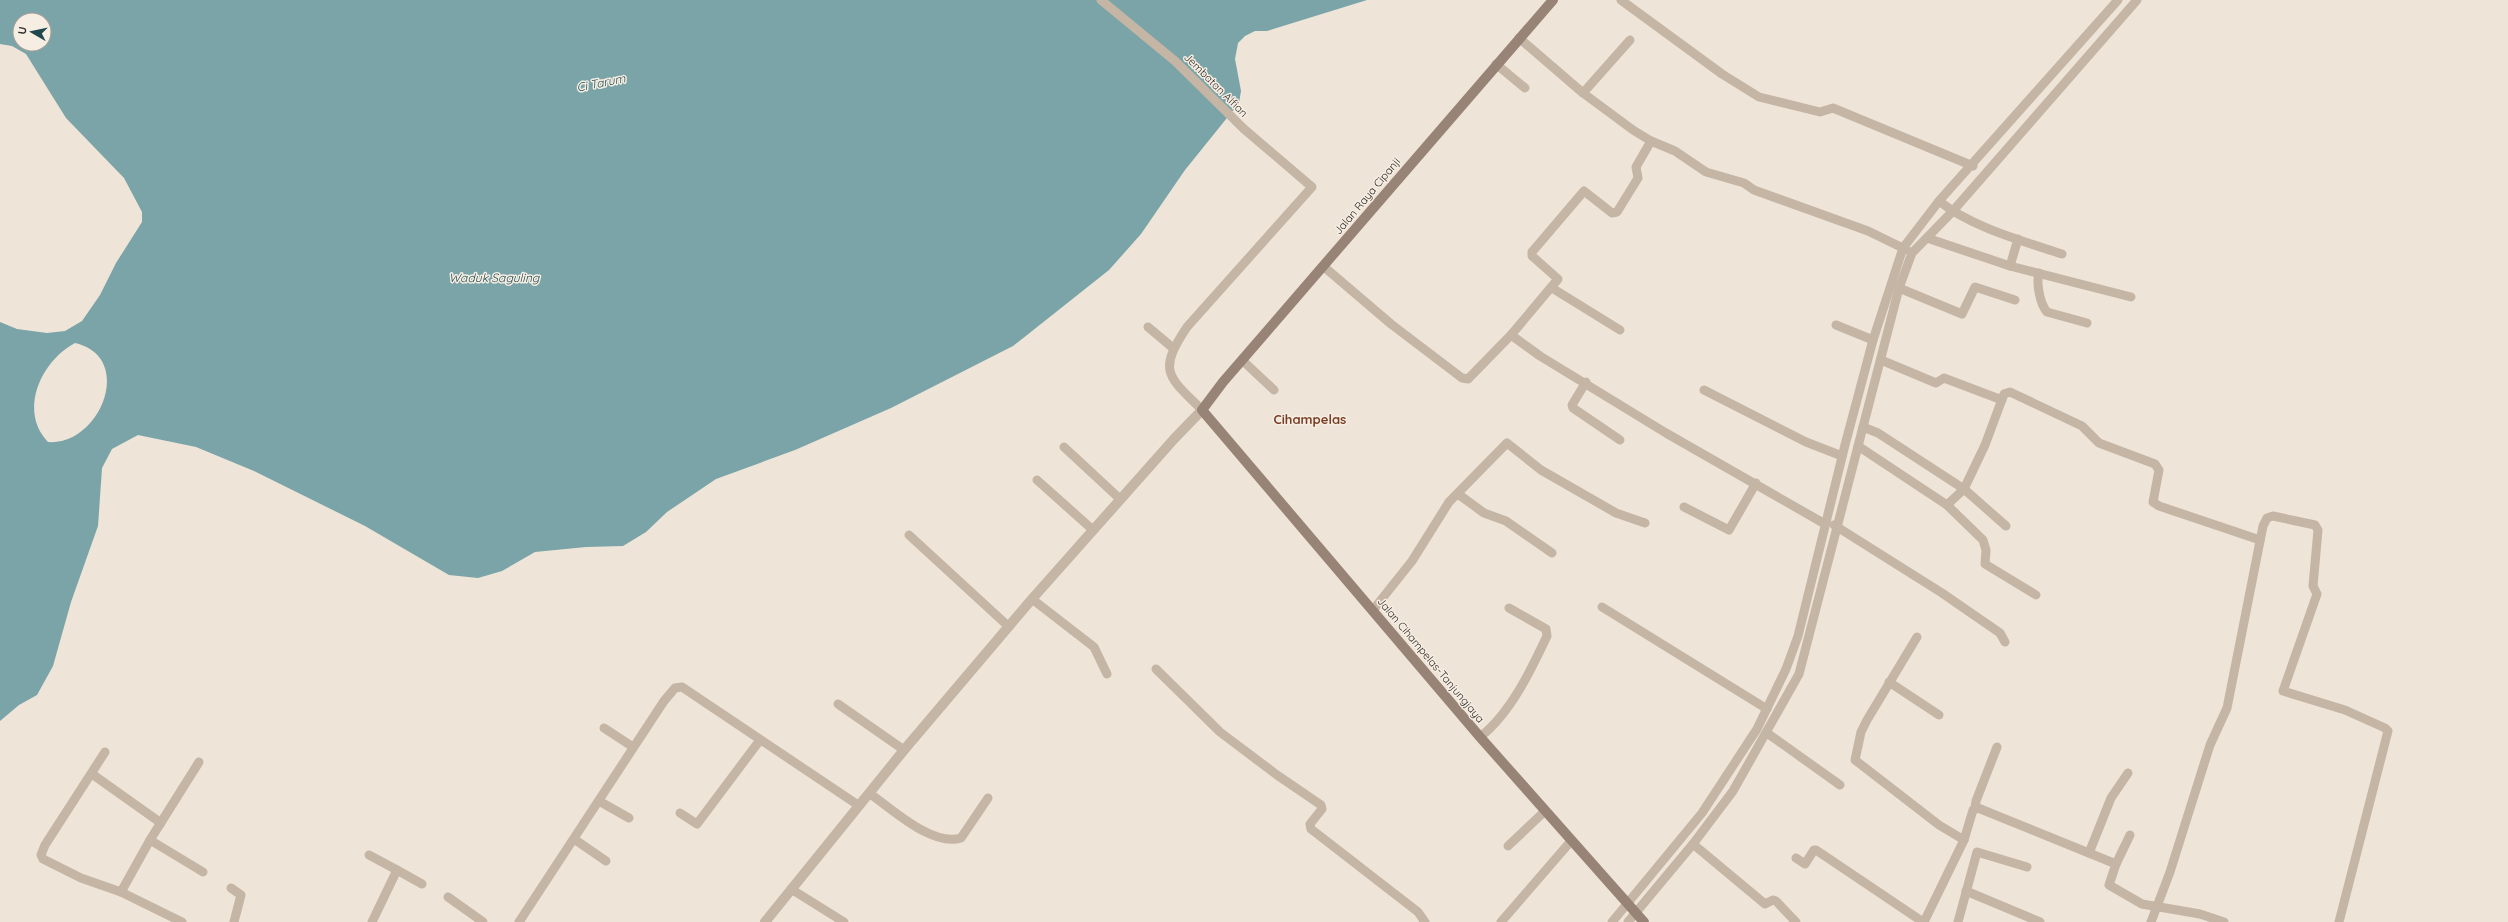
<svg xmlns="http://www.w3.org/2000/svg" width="2508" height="922" viewBox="0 0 2508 922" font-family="Quicksand,sans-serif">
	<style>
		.water { fill: #7aa4a8; fill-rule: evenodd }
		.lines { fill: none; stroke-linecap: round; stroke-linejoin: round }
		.minor { stroke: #c5b5a5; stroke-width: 9 }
		.tertiary { stroke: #c5b5a5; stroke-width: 10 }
		.secondary { stroke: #988477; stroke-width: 10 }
		.labels { text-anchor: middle; stroke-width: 3; stroke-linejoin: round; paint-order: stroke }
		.street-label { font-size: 11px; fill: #312a26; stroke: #f6eee3 }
		.water-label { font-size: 12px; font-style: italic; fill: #1f494f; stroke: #f6eee3 }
		.quarter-label { font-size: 13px; font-weight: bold; fill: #793d26; stroke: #f6eee3 }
	</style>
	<rect width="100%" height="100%" fill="#eee4d8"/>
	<path class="water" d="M0 0H1367L1267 31H1255L1245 36 1238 43 1235 59 1241 91 1239 103 1185 170 1141 234 1109 270 1013 346 891 408 795 450 716 479 667 512 646 532 623 546 586 547 535 552 502 571 478 578 449 575 365 526 254 471 196 447 138 435 112 449 102 468 98 526 71 602 53 666 37 695 19 705 0 721V322L17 329 47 333 65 331 82 321 100 295 116 263 142 222V212L124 178 66 118 26 54 12 46 0 44ZM20 20H44V44H20ZM75 343C136 357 100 446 48 442 18 411 41 361 75 343Z"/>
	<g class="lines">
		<g class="minor">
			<path d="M1101 0 1175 61 1244 129 1312 187 1187 327C1157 372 1168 376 1202 410"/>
			<polyline points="1621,0 1722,74 1759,97 1820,112 1833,108 1973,166"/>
			<polyline points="1519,38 1583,93 1633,130 1651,141 1675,151 1706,172 1744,183 1754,190 1868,231 1907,250"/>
			<polyline points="1496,64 1525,88"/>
			<polyline points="1583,93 1630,40"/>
			<path d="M1939 201C1971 227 2023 241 2062 254"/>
			<polyline points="1927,238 2010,266 2131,297"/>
			<polyline points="1323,266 1391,324 1462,378 1468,379 1511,335 1558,279 1532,256 1532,252 1584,191 1612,213 1617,212 1638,178 1636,167 1651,141"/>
			<polyline points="2010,266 2018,239"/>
			<path d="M2039 273C2036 283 2040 304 2047 312L2087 323"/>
			<polyline points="1552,288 1620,330"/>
			<polyline points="1899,288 1962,314 1975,287 2015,300"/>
			<polyline points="1836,325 1873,340"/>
			<polyline points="1148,327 1173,348"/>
			<polyline points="1511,335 1540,356 1666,433 1825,524"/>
			<polyline points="1242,360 1274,390"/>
			<polyline points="1881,360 1936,383 1944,378 2002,400"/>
			<polyline points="1586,382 1572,405 1573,408 1620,440"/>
			<polyline points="1704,390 1806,442 1842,456"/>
			<polyline points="1863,427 1878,433 1964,489 1985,445 2004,394 2010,392 2082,426 2099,443 2155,464 2159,470 2153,502 2159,506 2260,540"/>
			<polyline points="1858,446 1947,505 1983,540 1986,550 1985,564 2036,595"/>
			<polyline points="1064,447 1120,499"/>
			<polyline points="1037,480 1093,530"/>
			<polyline points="1458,494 1484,513 1506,521 1552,553"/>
			<polyline points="1947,505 1964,489 2006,526"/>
			<polyline points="1684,507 1729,530 1756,483"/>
			<polyline points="1834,525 1942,593 2000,633 2005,642"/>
			<polyline points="909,535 1008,626"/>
			<polyline points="1032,599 1094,647 1107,674"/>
			<polyline points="1602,607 1767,709"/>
			<polyline points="1373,610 1412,561 1449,502 1507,443 1541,470 1616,513 1645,523"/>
			<polyline points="1917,637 1867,720 1861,732 1855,760 1939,825 1964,840 1973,810 1978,808 2116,864 2109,885 2142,904 2200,914 2224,922"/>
			<polyline points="1156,669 1220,732 1277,775 1321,805 1322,809 1310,824 1311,829 1418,912 1425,922"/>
			<polyline points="1889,682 1939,715"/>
			<polyline points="838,704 904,750"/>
			<polyline points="604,728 633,747"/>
			<polyline points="1767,733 1840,785"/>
			<path d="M1480 737C1510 714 1531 670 1547 636L1546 629 1509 608"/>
			<polyline points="105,752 45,845 41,855 43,859 81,878 121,892 182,922"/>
			<polyline points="92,774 161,823"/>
			<path d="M869 793C892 809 932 847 961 838L988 798"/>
			<polyline points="599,801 629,818"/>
			<polyline points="1975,808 1976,801 1997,747"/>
			<polyline points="680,813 697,824 760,740"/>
			<polyline points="574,839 606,861"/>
			<polyline points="150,840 203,872"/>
			<polyline points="1693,844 1765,904 1773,900 1776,901 1796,922"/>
			<polyline points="1508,846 1545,811"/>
			<polyline points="2089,853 2111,798 2128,773"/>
			<polyline points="369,855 397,870"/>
			<polyline points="1796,858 1805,864 1814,850 1816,850 1923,922"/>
			<polyline points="2116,864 2130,835"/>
			<polyline points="231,888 241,895 234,922"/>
			<polyline points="791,889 844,922"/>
			<polyline points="1966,891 2040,922"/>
			<polyline points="121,892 150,840 199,762"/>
			<polyline points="448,897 483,922"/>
			<polyline points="372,922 397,870 422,884"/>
			<polyline points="519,922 664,701 675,688 682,687 858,805"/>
			<polyline points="1501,922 1571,841"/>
			<polyline points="1612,922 1702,813 1757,729 1786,669 1798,636 1845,445 1873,340 1903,248 1939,201 2118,0"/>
			<polyline points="1628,922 1693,844 1733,791 1799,674 1899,288 1912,253 1952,212 2137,0"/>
			<polyline points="1924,922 1964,840"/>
			<polyline points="1958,922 1977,852 2027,867"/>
			<polyline points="2151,922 2170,872 2210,745 2227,708 2263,526 2267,518 2273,516 2315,525 2318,530 2313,586 2317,594 2283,691 2345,710 2385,728 2388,731 2339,922"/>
		</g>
		<polyline class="tertiary" points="765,922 904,750 1032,599 1174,439 1202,410"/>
		<polyline class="secondary" points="1553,0 1223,382 1202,410 1480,737 1644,922"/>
	</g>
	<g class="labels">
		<g class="street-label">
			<text transform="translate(1216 85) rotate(45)" y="4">Jembatan Alfian</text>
			<text transform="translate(1367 196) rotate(-50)" y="4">Jalan Raya Cipanji</text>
			<text transform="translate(1431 660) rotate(50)" y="4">Jalan Cihampelas-Tanjungjaya</text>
		</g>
		<g class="water-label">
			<text transform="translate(601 83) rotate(-11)" y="4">Ci Tarum</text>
			<text x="494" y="282">Waduk Saguling</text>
		</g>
		<g class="quarter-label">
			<text x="1310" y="424">Cihampelas</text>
		</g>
	</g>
	<g transform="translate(32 32) rotate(279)"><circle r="19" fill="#f6eee3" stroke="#a7a097"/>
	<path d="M0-3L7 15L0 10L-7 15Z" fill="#1f494f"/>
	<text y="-6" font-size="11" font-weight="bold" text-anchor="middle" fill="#312a26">U</text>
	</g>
</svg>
